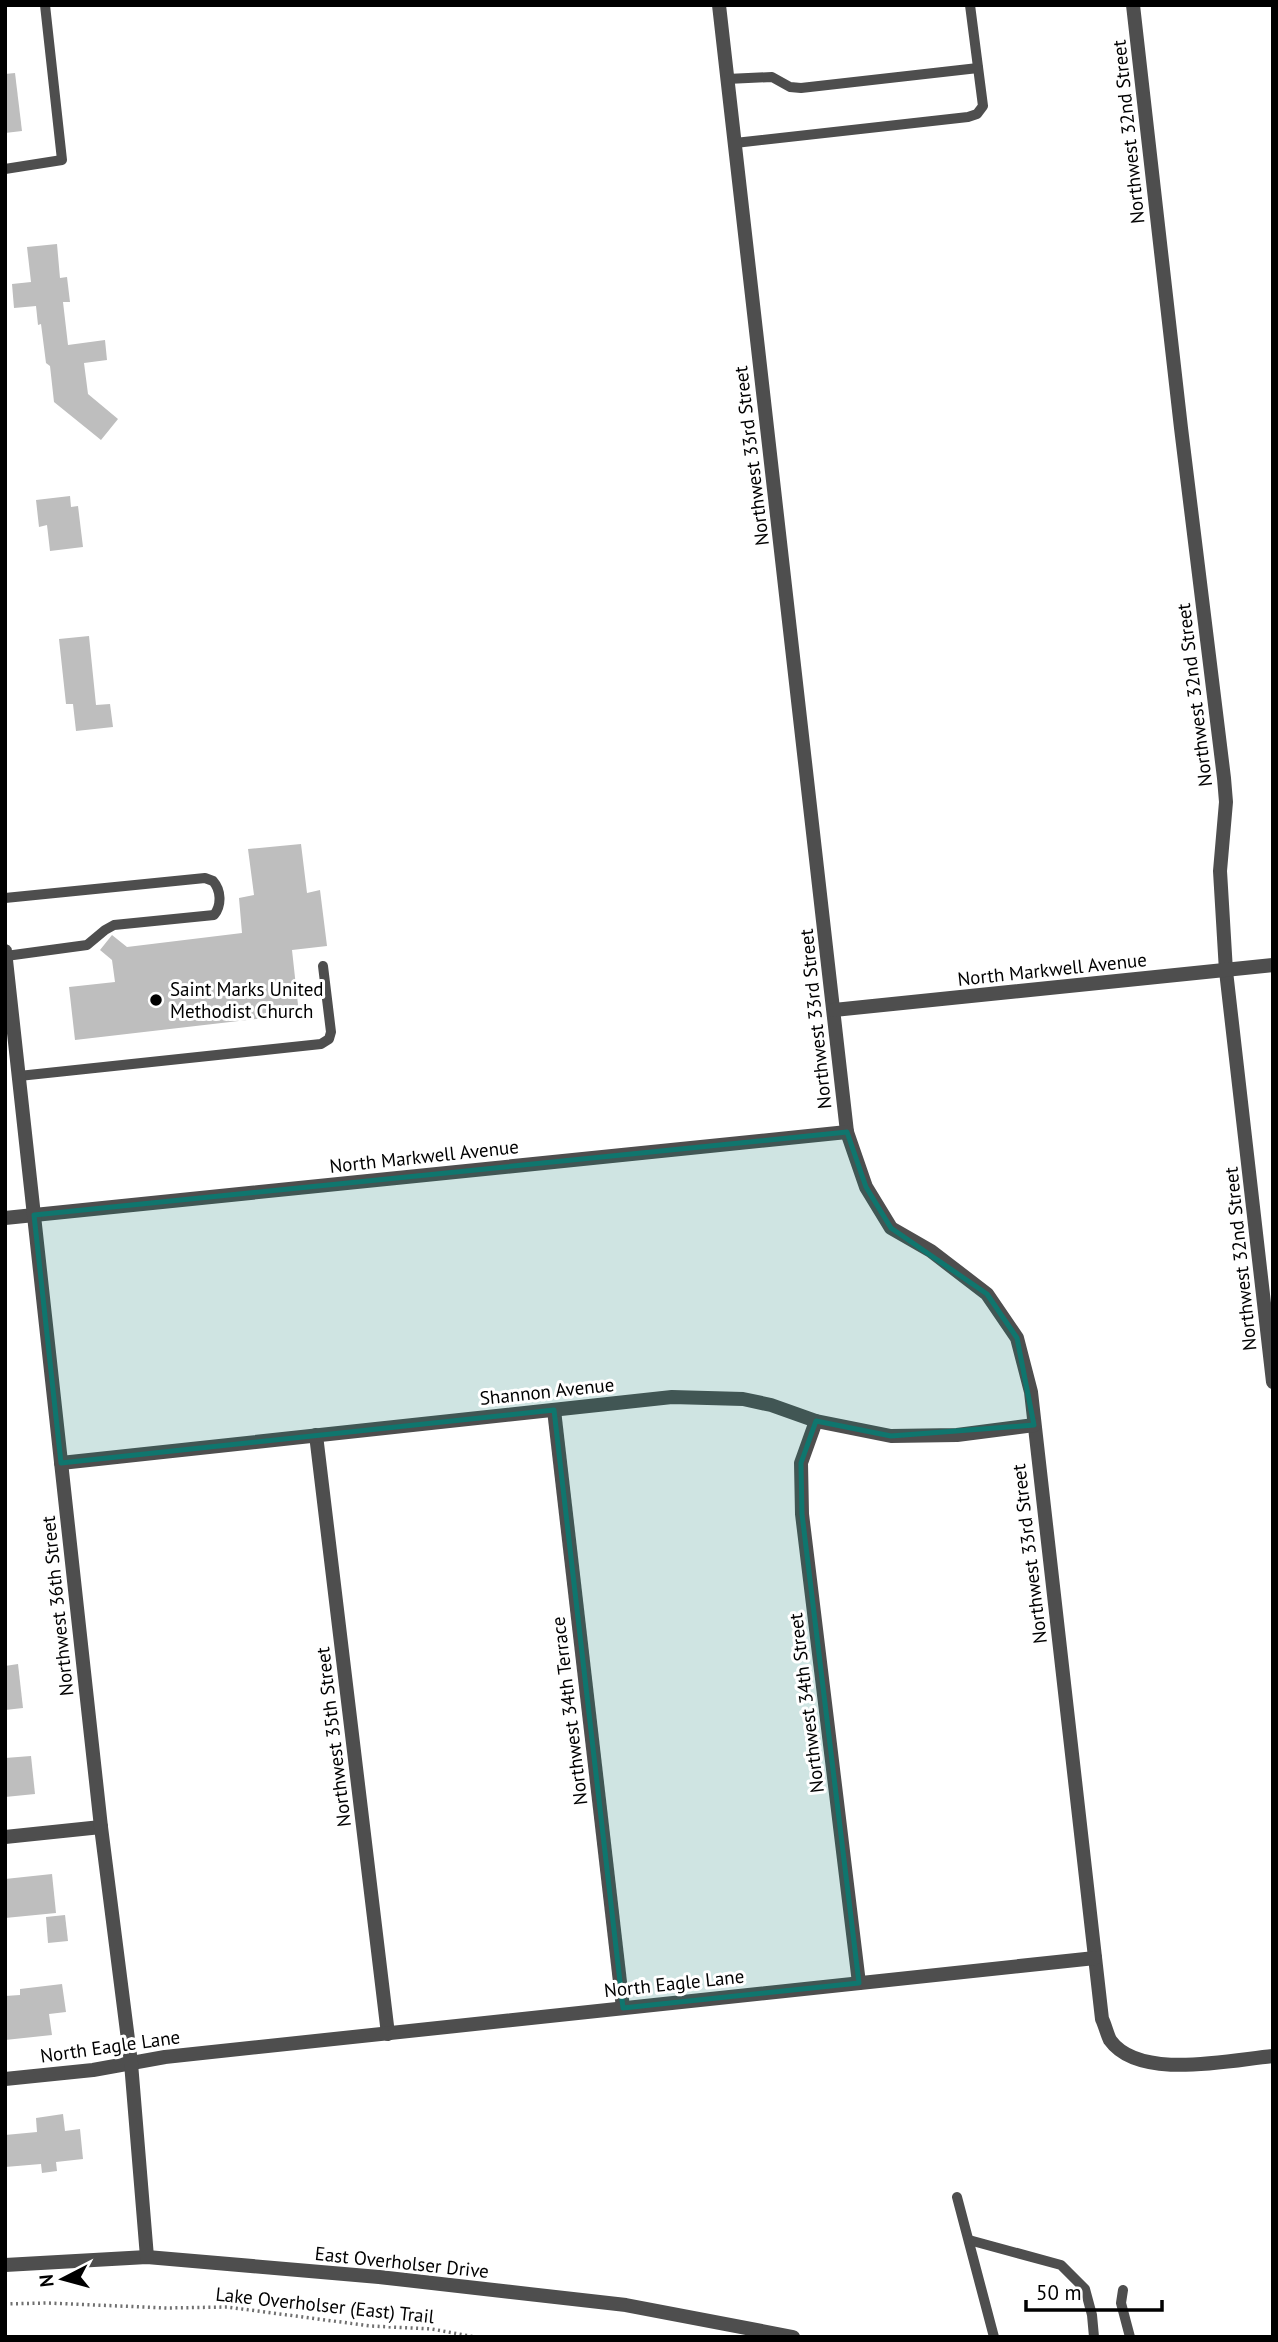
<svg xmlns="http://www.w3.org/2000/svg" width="1278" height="2342" viewBox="0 0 1278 2342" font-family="'PT Sans',sans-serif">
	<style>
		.building { fill: #bebebe }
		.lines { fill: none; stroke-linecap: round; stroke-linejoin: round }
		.path { stroke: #707070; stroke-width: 3.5; stroke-dasharray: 2 3.5; stroke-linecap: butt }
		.service { stroke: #4e4e4e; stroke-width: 10 }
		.minor { stroke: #4e4e4e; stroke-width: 14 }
		.tertiary { stroke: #4e4e4e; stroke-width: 14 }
		.marked { fill: #0f766e; fill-opacity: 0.2; stroke: #0f766e; stroke-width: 5; stroke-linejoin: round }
		.poi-dot { fill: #000; stroke: #fff; stroke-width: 2.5 }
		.labels { text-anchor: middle; stroke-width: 6; stroke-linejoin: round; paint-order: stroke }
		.street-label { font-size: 19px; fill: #000; stroke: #fff }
		.poi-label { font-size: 19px; fill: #000; stroke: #fff; text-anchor: start }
	</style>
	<rect width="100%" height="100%" fill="#fff"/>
	<g class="building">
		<polygon points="15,73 22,131 5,133 5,74"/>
		<polygon points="57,244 60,278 67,277 70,302 63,302 68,345 105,340 107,360 84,363 88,394 118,419 101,440 54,402 50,366 46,363 41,324 38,325 36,306 14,308 12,284 31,282 27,247"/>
		<polygon points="70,496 71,507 78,506 83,547 50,551 47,525 39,527 36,500"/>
		<polygon points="89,636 96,705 110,704 113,727 76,731 73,704 66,704 59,639"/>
		<polygon points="301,844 307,893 320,890 327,946 292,950 299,1014 75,1040 69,987 115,982 112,960 100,950 112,935 127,947 242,933 239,898 254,895 248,849"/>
		<polygon points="18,1664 23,1708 5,1710 5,1666"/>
		<polygon points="31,1756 35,1794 5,1797 5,1758"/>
		<polygon points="52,1874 56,1913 5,1918 5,1879"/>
		<polygon points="65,1915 68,1941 48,1943 46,1917"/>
		<polygon points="62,1984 66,2012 49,2014 52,2035 5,2040 5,1996 20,1995 20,1989"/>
		<polygon points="63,2114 65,2131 80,2129 83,2159 56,2162 57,2171 42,2173 41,2164 5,2167 5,2135 37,2132 36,2118"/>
	</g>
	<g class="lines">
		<polyline class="path" points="5,2304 47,2303 167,2308 227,2307 371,2326 432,2329 475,2337"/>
		<g class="service">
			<polyline points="727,79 772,77 790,87 801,88 978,68"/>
			<polyline points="735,143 968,117 977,114 983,106 970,5"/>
			<polyline points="5,169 62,160 45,5"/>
			<path d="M5 898 205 878 213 881C221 890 222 905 214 915L114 925 105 930 87 945 6 956"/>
			<polyline points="19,1076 321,1044 329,1039 331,1032 323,966"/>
			<polyline points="957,2197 994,2337"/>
			<polyline points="969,2240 1061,2265 1085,2289 1092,2315 1094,2337"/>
			<polyline points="1123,2290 1121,2303 1130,2337"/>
		</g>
		<g class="minor">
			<path d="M719 5 847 1132 866 1187 891 1228 931 1251 987 1294 1017 1338 1031 1392 1102 2019C1105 2025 1107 2034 1110 2040 1139 2081 1230 2060 1273 2056"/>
			<polyline points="1133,5 1181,428 1224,778 1226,802 1220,871 1226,971 1273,1382"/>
			<polyline points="834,1010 1273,965"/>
			<polyline points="5,1218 847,1132"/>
			<polyline points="554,1410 623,2008"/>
			<polyline points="816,1421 801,1463 802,1514 859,1983"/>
			<polyline points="316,1435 388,2034"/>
			<polyline points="61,1463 672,1397 743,1399 771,1405 816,1421 891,1436 957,1435 1034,1425"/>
			<polyline points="5,1837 101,1827"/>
			<polyline points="5,2079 93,2070 165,2057 1095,1958"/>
			<polyline points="5,2265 147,2257 379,2277 626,2305 793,2337"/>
		</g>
		<polyline class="tertiary" points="5,951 101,1827 131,2063 147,2257"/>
	</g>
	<path class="marked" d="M847 1132 866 1187 891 1228 987 1294 1017 1338 1034 1425 891 1436 816 1421 801 1463 802 1514 859 1983 623 2008 554 1410 61 1463 34 1215Z"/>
	<circle class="poi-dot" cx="156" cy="1000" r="7"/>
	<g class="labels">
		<g class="street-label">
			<text transform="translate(1128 132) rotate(-96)" y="7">Northwest 32nd Street</text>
			<text transform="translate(751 456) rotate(-97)" y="7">Northwest 33rd Street</text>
			<text transform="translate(1194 695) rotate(-97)" y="7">Northwest 32nd Street</text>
			<text transform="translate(1052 969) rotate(-6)" y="7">North Markwell Avenue</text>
			<text transform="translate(815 1019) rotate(-96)" y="7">Northwest 33rd Street</text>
			<text transform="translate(424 1156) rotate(-6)" y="7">North Markwell Avenue</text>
			<text transform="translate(1240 1259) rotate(-96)" y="7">Northwest 32nd Street</text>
			<text transform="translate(547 1391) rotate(-6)" y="7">Shannon Avenue</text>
			<text transform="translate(1029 1554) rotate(-97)" y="7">Northwest 33rd Street</text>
			<text transform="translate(57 1606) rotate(-96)" y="7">Northwest 36th Street</text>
			<text transform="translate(806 1703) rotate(-97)" y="7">Northwest 34th Street</text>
			<text transform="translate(569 1711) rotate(-97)" y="7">Northwest 34th Terrace</text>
			<text transform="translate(333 1737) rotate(-97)" y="7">Northwest 35th Street</text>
			<text transform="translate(674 1983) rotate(-6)" y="7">North Eagle Lane</text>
			<text transform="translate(110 2046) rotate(-8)" y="7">North Eagle Lane</text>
			<text transform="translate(402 2262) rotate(6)" y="7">East Overholser Drive</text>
			<text transform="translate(325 2305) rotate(6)" y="7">Lake Overholser (East) Trail</text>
		</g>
		<g class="poi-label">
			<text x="170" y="996">Saint Marks United<tspan x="170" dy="22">Methodist Church</tspan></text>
		</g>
	</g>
	<rect width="1278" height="2342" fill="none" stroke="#000000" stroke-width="14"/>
	<g transform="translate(63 2279) rotate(264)" stroke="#ffffff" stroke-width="5" paint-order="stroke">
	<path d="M0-5L12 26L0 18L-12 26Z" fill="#000000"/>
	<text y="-10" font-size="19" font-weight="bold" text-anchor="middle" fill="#000000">N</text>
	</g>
	<path d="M1026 2300v10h136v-10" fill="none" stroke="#000000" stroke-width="3.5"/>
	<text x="1036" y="2300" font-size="21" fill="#000000" stroke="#ffffff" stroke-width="5" paint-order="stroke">50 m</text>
</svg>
